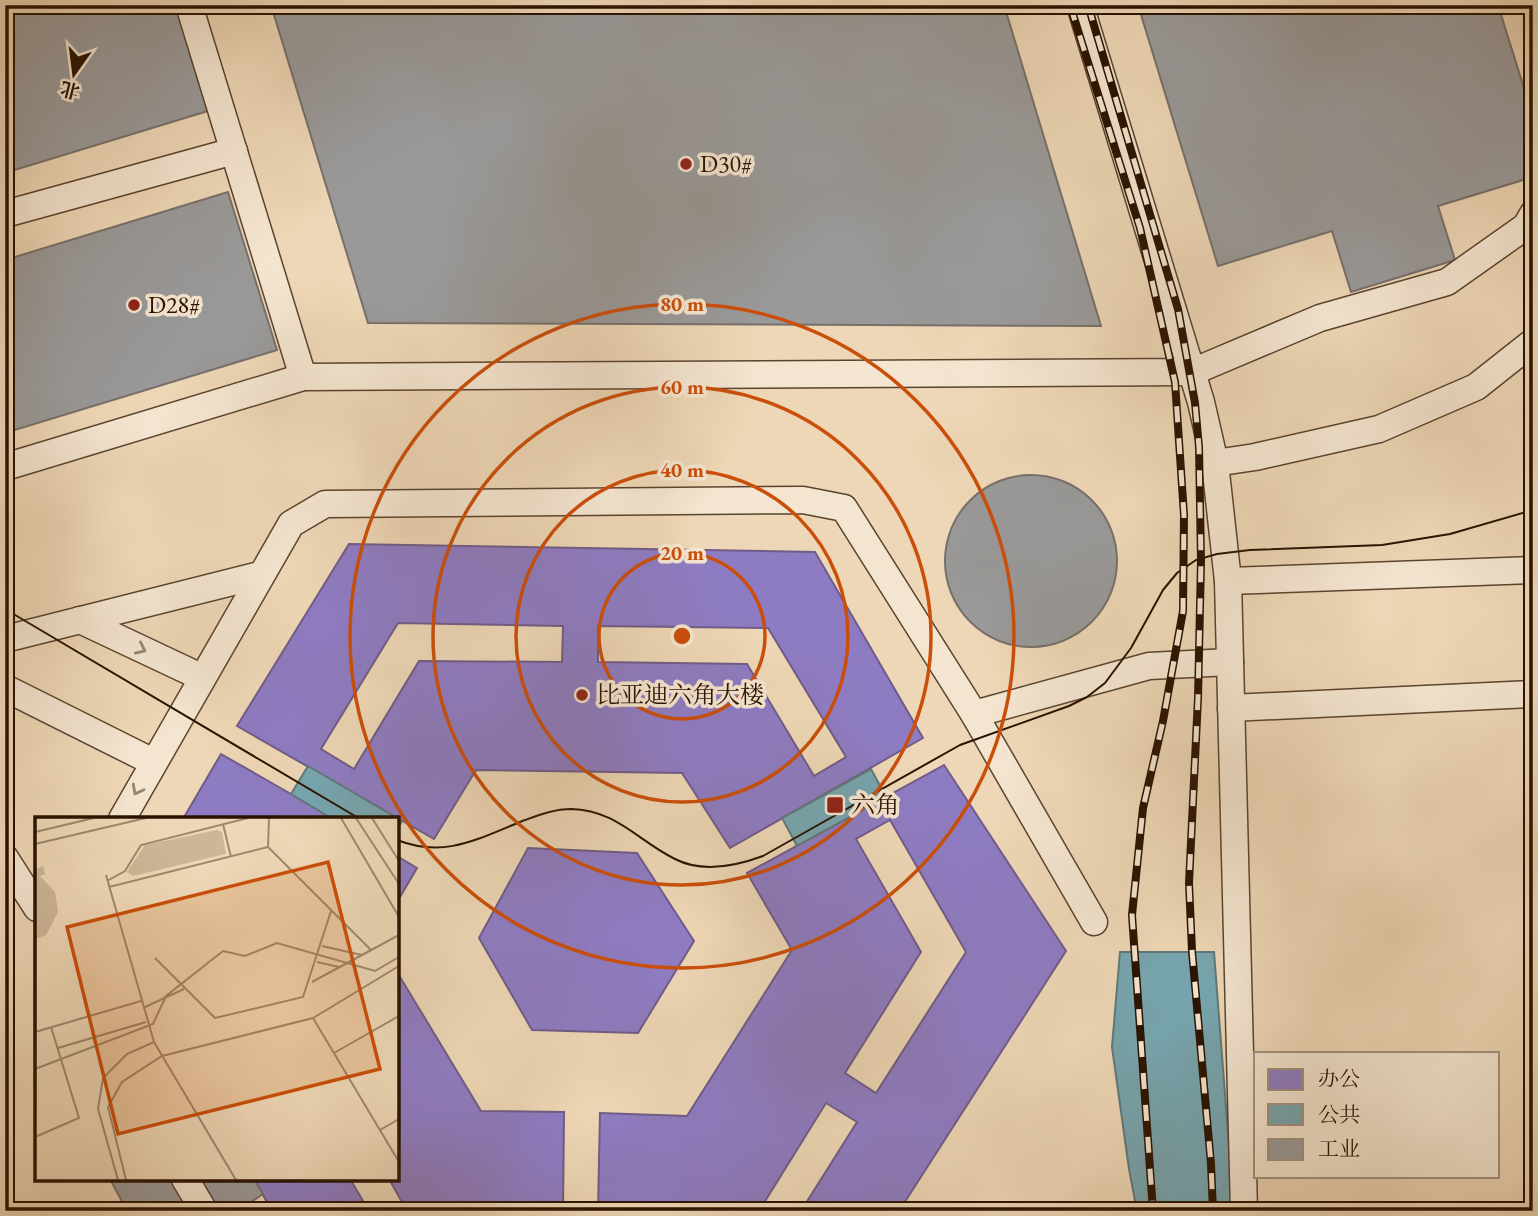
<svg xmlns="http://www.w3.org/2000/svg" width="1538" height="1216" viewBox="0 0 1538 1216" font-family="'EB Garamond','Noto Serif SC',serif">
	<style>
		.offices { fill: #8e7cc3; stroke: #705c88; stroke-width: 2; fill-rule: evenodd }
		.public { fill: #76a5af; stroke: #5f797a; stroke-width: 2 }
		.industry { fill: #999; stroke: #77706b; stroke-width: 2 }
		.lines { fill: none; stroke-linecap: round; stroke-linejoin: round }
		.minor-casing { stroke: #5a432e; stroke-width: 29 }
		.minor { stroke: #f4e5d0; stroke-width: 26 }
		.tram { stroke: #291200; stroke-width: 2 }
		.rail-casing { stroke: #291200; stroke-width: 8 }
		.rail { stroke: #f4e5d0; stroke-width: 5; stroke-dasharray: 16; stroke-linecap: butt }
		.oneway { stroke: #998672 }
		.ring { fill: none; stroke: #cb4e0a; stroke-width: 3.5 }
		.poi-dot { fill: #8f2418; stroke: #f4e5d0; stroke-width: 2.5 }
		.labels { text-anchor: middle; stroke-width: 7; stroke-linejoin: round; paint-order: stroke }
		.poi-label { font-size: 24px; fill: #291200; stroke: #f4e5d0; text-anchor: start }
		.inset-road { fill: none; stroke: #9f886d; stroke-width: 2 }
		.view { fill: #cb4e0a; fill-opacity: 0.15; stroke: #cb4e0a; stroke-width: 3.5 }
		.inset-edge { fill: none; stroke: #291200; stroke-width: 3.5 }
		.centre { fill: #cb4e0a; stroke: #f4e5d0; stroke-width: 3.5 }
		.ring-label { font-size: 21px; text-anchor: middle; font-weight: bold; fill: #cb4e0a; stroke: #f4e5d0; stroke-width: 7; stroke-linejoin: round; paint-order: stroke }
	</style>
	<rect width="100%" height="100%" fill="#eed7b6"/>
	<filter id="stains"><feTurbulence type="fractalNoise" baseFrequency=".00286" numOctaves="4"/><feColorMatrix values="0 0 0 0 .2 0 0 0 0 .09 0 0 0 0 .02 0 0 0 .5 -.17"/></filter>
	<radialGradient id="worn" r=".72"><stop offset=".6" stop-color="#630" stop-opacity="0"/><stop offset="1" stop-color="#630" stop-opacity=".3"/></radialGradient>
	<g class="offices">
		<path d="M349 544 815 552 923 738 730 848 682 773 476 770 434 839 237 726ZM398 623 563 626 562 662 419 661 354 769 321 749ZM598 626 768 628 846 757 814 776 747 664 598 662Z"/>
		<polygon points="221,754 291,794 333,819 183,819"/>
		<path d="M944 765 1066 951 899 1211H801L857 1122 826 1103 759 1211H598L600 1113 687 1116 792 950 747 873ZM890 820 966 952 876 1093 845 1073 921 952 856 839Z"/>
		<polygon points="528,848 637,853 694,941 638,1033 532,1030 479,938"/>
		<polygon points="397,856 417,868 397,902"/>
		<polygon points="397,972 481,1111 564,1112 563,1211 407,1211 389,1179 397,1179"/>
		<polygon points="254,1179 350,1179 369,1211 272,1211"/>
	</g>
	<g class="public">
		<polygon points="308,766 402,821 397,830 397,819 333,819 291,794"/>
		<polygon points="871,769 886,797 797,846 782,818"/>
		<polygon points="1120,952 1214,952 1234,1211 1137,1211 1129,1169 1112,1047"/>
	</g>
	<g class="industry">
		<polygon points="5,5 178,5 211,110 5,173"/>
		<polygon points="271,5 1004,5 1101,326 368,323"/>
		<polygon points="1138,5 1498,5 1533,117 1533,177 1438,206 1455,260 1351,292 1332,231 1218,266"/>
		<polygon points="228,192 277,350 5,433 5,260"/>
		<circle cx="1031" cy="561" r="86"/>
		<polygon points="110,1179 254,1179 263,1194 238,1211 127,1211"/>
	</g>
	<g class="lines">
		<defs>
			<g id="minor">
				<polyline points="189,5 303,377"/>
				<polyline points="1080,5 1201,402 1215,463 1228,581 1244,1211"/>
				<polyline points="5,214 234,151"/>
				<polyline points="1215,463 1255,457 1379,429 1476,387 1533,342"/>
				<polyline points="5,467 303,377 1192,372 1320,318 1447,282 1526,226 1533,214"/>
				<polyline points="1228,581 1533,570"/>
				<polyline points="80,620 201,677"/>
				<polyline points="5,639 260,575"/>
				<polyline points="5,688 153,762"/>
				<polyline points="1231,708 1533,694"/>
				<polyline points="974,714 1149,666 1230,662"/>
				<polyline points="122,819 291,524 325,504 803,500 844,508 974,714 1094,922"/>
				<polyline points="5,858 37,908"/>
				<polyline points="185,1179 204,1211"/>
			</g>
		</defs>
		<use href="#minor" class="minor-casing"/>
		<use href="#minor" class="minor"/>
		<g class="tram">
			<polyline points="5,609 360,819"/>
			<path d="M397 840C446 859 479 838 525 820 539 815 555 809 571 809 616 810 637 840 675 859 702 873 736 866 763 856L960 745 1069 706 1087 697 1105 683 1131 648 1163 590 1177 573 1196 560 1217 554 1250 550 1382 545 1450 534 1533 510"/>
		</g>
		<defs>
			<g id="rail">
				<polyline points="1070,5 1140,228 1175,382 1184,515 1183,611 1163,721 1143,808 1132,915 1153,1211"/>
				<polyline points="1088,5 1178,309 1195,403 1199,447 1201,561 1198,698 1189,883 1192,951 1211,1164 1213,1211"/>
			</g>
		</defs>
		<use href="#rail" class="rail-casing"/>
		<use href="#rail" class="rail"/>
	</g>
	<defs><path id="oneway-chevron" d="M-2-3.5L2.5 0L-2 3.5" fill="none" stroke-width="1.6" stroke-linecap="round" stroke-linejoin="round" transform="scale(1.75)"/></defs>
	<g class="oneway">
		<use href="#oneway-chevron" transform="translate(141 649) rotate(25)"/>
		<use href="#oneway-chevron" transform="translate(137 790) rotate(118)"/>
	</g>
	<g class="ring">
		<circle cx="682" cy="636" r="83"/>
		<circle cx="682" cy="636" r="166"/>
		<circle cx="682" cy="636" r="249"/>
		<circle cx="682" cy="636" r="332"/>
	</g>
	<g class="poi-dot">
		<circle cx="686" cy="164" r="7"/>
		<circle cx="134" cy="305" r="7"/>
		<circle cx="582" cy="695" r="7"/>
		<rect x="826" y="796" width="18" height="18" rx="3.5"/>
	</g>
	<g class="labels">
		<g class="poi-label">
			<text x="700" y="172">D30#</text>
			<text x="148" y="313">D28#</text>
			<text x="596" y="703">比亚迪六角大楼</text>
			<text x="851" y="813">六角</text>
		</g>
	</g>
	<g transform="translate(35 817)">
		<rect width="364" height="364" fill="#eed7b6"/>
		<path d="M182 13 187 15 191 37 98 59 92 55 110 28Z" fill="#cdb697"/>
		<path d="M8 49 10 57 5 59 20 75 23 95 11 118 0 122V52Z" fill="#cdb697"/>
		<path class="inset-road" d="M306 1 364 100M321 1 364 67M337 1 364 44M188 7 196 40M0 15 59 1M0 27 111 1M233 30 336 133M71 58 119 225 201 363M72 64 90 54 106 28 213 1M74 70 233 30 234 1M287 129 327 138M120 141 180 201 268 180 296 94M282 145 304 150M277 165 364 118M108 191 149 172M278 201 364 345M0 215 106 184M23 231 111 205M299 236 364 199M0 252 118 207 131 179 188 134 210 139 242 126 340 154 364 140M345 313 364 302M0 320 44 301 16 210M83 363 63 292 68 261 92 237 119 225M91 363 73 290 87 265 127 239 278 201 364 149"/>
		<path class="view" d="M293 45 345 252 83 317 32 110Z"/>
		<rect width="364" height="364" class="inset-edge"/>
	</g>
	<circle cx="682" cy="636" r="10" class="centre"/>
	<g class="ring-label">
		<text x="682" y="311">80 m</text>
		<text x="682" y="394">60 m</text>
		<text x="682" y="477">40 m</text>
		<text x="682" y="560">20 m</text>
	</g>
	<rect width="1538" height="1216" fill="none" stroke="#eed7b6" stroke-width="28"/>
	<rect x="7" y="7" width="1524" height="1202" fill="none" stroke="#291200" stroke-width="3.5"/>
	<rect x="14" y="14" width="1510" height="1188" fill="none" stroke="#291200" stroke-width="2"/>
	<rect x="1254" y="1052" width="245" height="126" fill="#f4e5d0" stroke="#a3917d" stroke-width="2"/>
	<rect x="1268" y="1069" width="35" height="21" fill="#8e7cc3" stroke="#a3917d" stroke-width="2"/>
	<text x="1318" y="1086" font-size="21" fill="#291200">办公</text>
	<rect x="1268" y="1104" width="35" height="21" fill="#76a5af" stroke="#a3917d" stroke-width="2"/>
	<text x="1318" y="1122" font-size="21" fill="#291200">公共</text>
	<rect x="1268" y="1139" width="35" height="21" fill="#999999" stroke="#a3917d" stroke-width="2"/>
	<text x="1318" y="1156" font-size="21" fill="#291200">工业</text>
	<g transform="translate(74 74) rotate(194)" stroke="#f4e5d0" stroke-width="5" paint-order="stroke">
	<path d="M0-5L12 26L0 18L-12 26Z" fill="#291200"/>
	<text y="-10" font-size="19" font-weight="bold" text-anchor="middle" fill="#291200">北</text>
	</g>
	<rect width="100%" height="100%" filter="url(#stains)"/>
	<rect width="100%" height="100%" fill="url(#worn)"/>
</svg>
